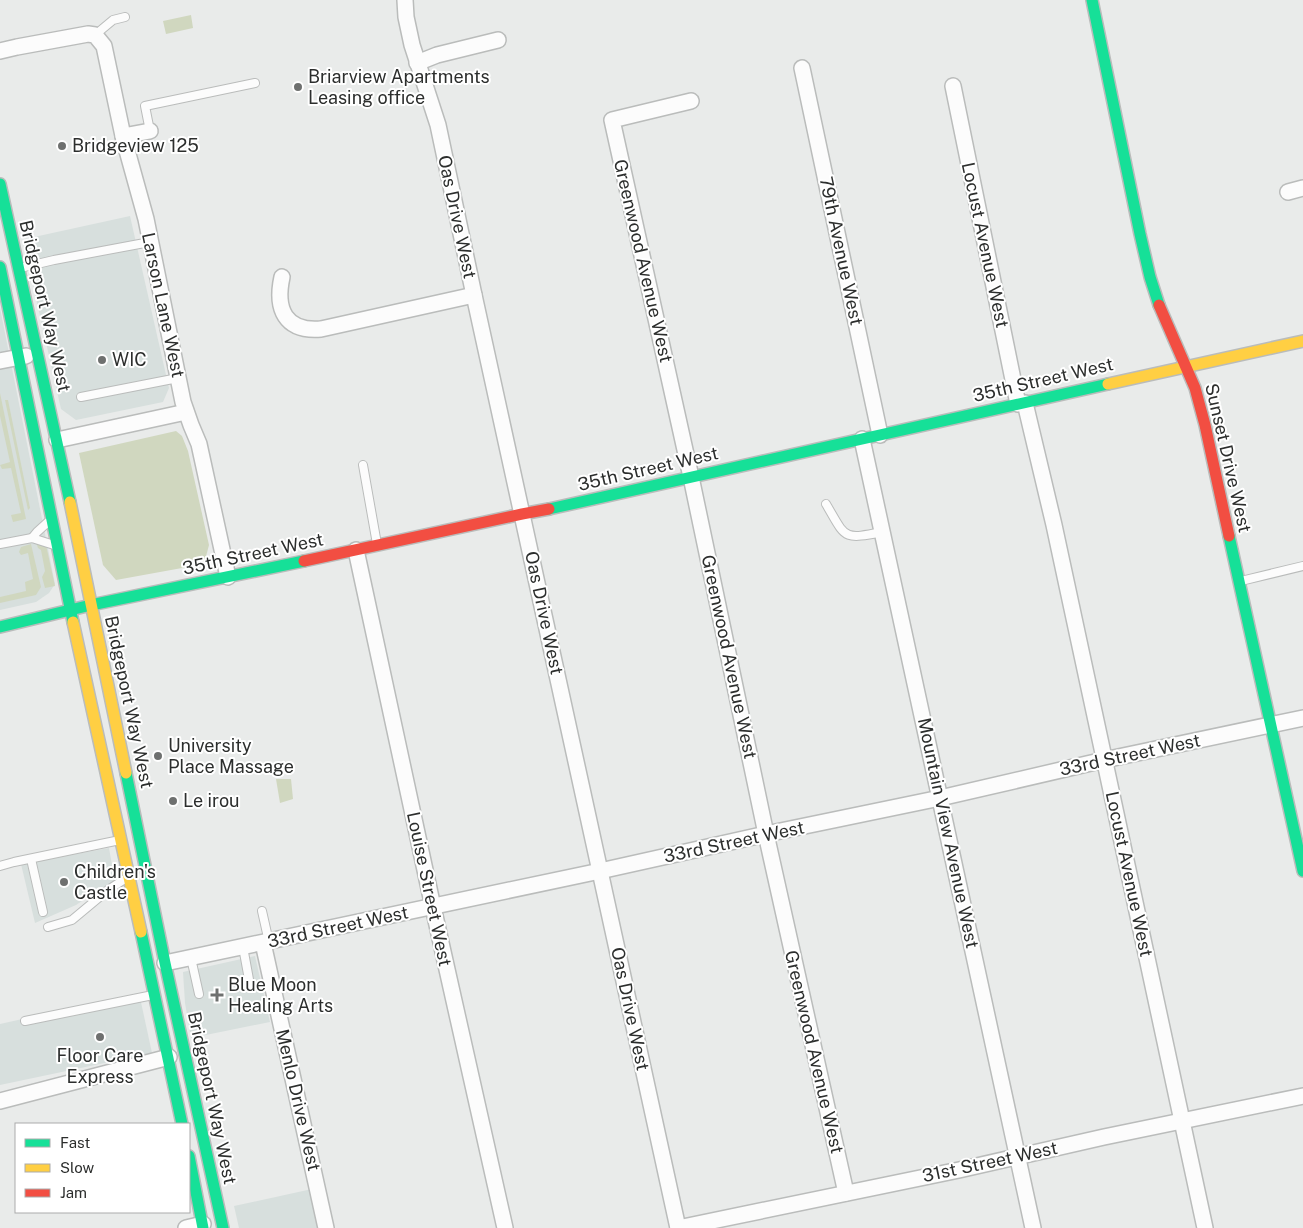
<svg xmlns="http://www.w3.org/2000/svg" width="1303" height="1228" viewBox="0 0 1303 1228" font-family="'Public Sans',sans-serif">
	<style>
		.built { fill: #d7dfdd }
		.green { fill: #d0d7bf }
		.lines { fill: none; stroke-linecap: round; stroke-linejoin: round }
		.lane-casing { stroke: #babcbb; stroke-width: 10 }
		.street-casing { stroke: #babcbb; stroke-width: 18 }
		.fast-casing { stroke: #babcbb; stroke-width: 14 }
		.slow-casing { stroke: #babcbb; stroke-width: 14 }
		.jam-casing { stroke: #babcbb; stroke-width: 14 }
		.lane { stroke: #fcfcfc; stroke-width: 8 }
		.street { stroke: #fcfcfc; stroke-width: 15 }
		.fast { stroke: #16e098; stroke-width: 11 }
		.slow { stroke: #ffcf43; stroke-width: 11 }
		.jam { stroke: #f24e42; stroke-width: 11 }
		.poi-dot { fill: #6e706f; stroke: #fff; stroke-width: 2 }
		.labels { text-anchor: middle; stroke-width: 4; stroke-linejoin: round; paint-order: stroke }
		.poi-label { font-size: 18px; fill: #2c2e2d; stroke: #fff; text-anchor: start }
		.street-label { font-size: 18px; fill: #2c2e2d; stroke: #fff }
	</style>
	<rect width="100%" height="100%" fill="#e9ebea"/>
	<g class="built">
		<polygon points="130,216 169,388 163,402 76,420 61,409 34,289 25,239"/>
		<polygon points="0,308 55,584 49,593 36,602 0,610"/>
		<polygon points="109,848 115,882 94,893 76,905 35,923 21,864"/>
		<polygon points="255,956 270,1022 191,1038 185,1003 183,972"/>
		<polygon points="139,993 152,1053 0,1085 0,1024"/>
		<polygon points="312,1189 321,1228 239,1228 234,1206"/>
	</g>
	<g class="green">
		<polygon points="191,15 193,28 166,34 163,21"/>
		<polygon points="0,393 26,519 13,522 11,515 21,513 11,468 2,469 0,465 10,462 0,416"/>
		<polygon points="5,400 8,400 30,508 28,510"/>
		<polygon points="176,431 182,436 188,451 209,545 204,564 116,580 103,565 79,453"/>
		<polygon points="36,542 46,545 55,586 45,588 42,577 45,571 41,550 38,548"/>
		<polygon points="31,544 41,587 36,595 0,603 0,597 26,591 25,582 33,579 28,553 21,555 19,552 21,547"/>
		<polygon points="276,779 291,779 293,799 280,803"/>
	</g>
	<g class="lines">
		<defs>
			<g id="lane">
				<polyline points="95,35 113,20 125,17"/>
				<polyline points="150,131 145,106 255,83"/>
				<polyline points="20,268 54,260 150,242"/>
				<polyline points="81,397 178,378"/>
				<polyline points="363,465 377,544"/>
				<path d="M826 504C846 538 842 540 882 532"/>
				<polyline points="32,538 37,532 48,522"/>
				<polyline points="0,544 32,538 54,545"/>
				<polyline points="1241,581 1303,566"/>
				<polyline points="31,859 43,912"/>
				<polyline points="0,866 14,862 120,840"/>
				<polyline points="262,911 269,942"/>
				<polyline points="48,927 72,920 108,890 128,877"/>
				<polyline points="243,947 250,985"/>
				<polyline points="191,958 199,994"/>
				<polyline points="25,1021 153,995"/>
			</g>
			<g id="street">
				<polyline points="405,0 406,17 412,45 438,125 474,295 678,1228"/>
				<polyline points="0,51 17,47 88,34 95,35 104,46 123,136 146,219 183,402 191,425 199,444 228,577"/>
				<polyline points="417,63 437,55 498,40"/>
				<polyline points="802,68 880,435"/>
				<polyline points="953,86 1018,404"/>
				<polyline points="691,101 612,120 691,477 766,834 846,1193"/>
				<polyline points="123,136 150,131"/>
				<polyline points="1288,192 1303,188"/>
				<path d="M282 277C275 309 285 332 321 329L474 295"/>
				<polyline points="0,361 26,356"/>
				<polyline points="1025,403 1054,525 1205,1228"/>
				<polyline points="862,439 1033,1228"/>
				<polyline points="57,440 186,412"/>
				<polyline points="356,550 433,907 505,1228"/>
				<polyline points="263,943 326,1228"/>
				<polyline points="165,963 600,871 766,834 940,798 1104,760 1303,718"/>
				<polyline points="0,1101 169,1057"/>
				<polyline points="186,1228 203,1224"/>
				<polyline points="678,1228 959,1170 1104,1137 1303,1096"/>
			</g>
			<g id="fast">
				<polyline points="1092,0 1140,234 1150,277 1159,305"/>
				<polyline points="0,184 70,502"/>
				<polyline points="0,267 73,622"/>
				<polyline points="549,509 1108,384"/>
				<polyline points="1229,536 1303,871"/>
				<polyline points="0,627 91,605 304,561"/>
				<polyline points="126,773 165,963 223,1228"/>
				<polyline points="141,932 182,1124"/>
				<polyline points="189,1156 203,1228"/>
			</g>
			<g id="slow">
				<polyline points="1108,384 1303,341"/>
				<polyline points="70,502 126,773"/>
				<polyline points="73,622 141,932"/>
			</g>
			<g id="jam">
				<polyline points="1159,305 1195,388 1205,425 1229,536"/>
				<polyline points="304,561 522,514 549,509"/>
			</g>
		</defs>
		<use href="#lane" class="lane-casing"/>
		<use href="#street" class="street-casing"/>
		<use href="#fast" class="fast-casing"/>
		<use href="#slow" class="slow-casing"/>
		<use href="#jam" class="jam-casing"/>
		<use href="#lane" class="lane"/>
		<use href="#street" class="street"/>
		<use href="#fast" class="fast"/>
		<use href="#slow" class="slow"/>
		<use href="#jam" class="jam"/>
	</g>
	<g class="poi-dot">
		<circle cx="298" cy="87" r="5"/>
		<circle cx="62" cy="146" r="5"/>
		<circle cx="102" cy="360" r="5"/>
		<circle cx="158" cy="756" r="5"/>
		<circle cx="173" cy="801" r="5"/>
		<circle cx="64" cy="882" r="5"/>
		<path d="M214.5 987.5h5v5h5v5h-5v5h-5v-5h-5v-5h5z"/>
		<circle cx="100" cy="1037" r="5"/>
	</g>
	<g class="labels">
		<g class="poi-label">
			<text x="308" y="83">Briarview Apartments<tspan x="308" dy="21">Leasing office</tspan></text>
			<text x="72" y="152">Bridgeview 125</text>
			<text x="112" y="366">WIC</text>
			<text x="168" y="752">University<tspan x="168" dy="21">Place Massage</tspan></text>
			<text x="183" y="807">Le irou</text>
			<text x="74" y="878">Children's<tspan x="74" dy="21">Castle</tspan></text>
			<text x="228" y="991">Blue Moon<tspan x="228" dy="21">Healing Arts</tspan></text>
			<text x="100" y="1062" text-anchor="middle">Floor Care<tspan x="100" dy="21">Express</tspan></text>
		</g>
		<g class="street-label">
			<text transform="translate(457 217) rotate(78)" y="6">Oas Drive West</text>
			<text transform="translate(985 245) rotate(78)" y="6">Locust Avenue West</text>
			<text transform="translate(841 251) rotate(78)" y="6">79th Avenue West</text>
			<text transform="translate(643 261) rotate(77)" y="6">Greenwood Avenue West</text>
			<text transform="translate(163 305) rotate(78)" y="6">Larson Lane West</text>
			<text transform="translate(45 306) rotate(77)" y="6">Bridgeport Way West</text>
			<text transform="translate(1043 380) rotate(-13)" y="6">35th Street West</text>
			<text transform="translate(1228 458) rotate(77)" y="6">Sunset Drive West</text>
			<text transform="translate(648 469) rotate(-13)" y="6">35th Street West</text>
			<text transform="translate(253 554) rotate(-12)" y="6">35th Street West</text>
			<text transform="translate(544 613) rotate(78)" y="6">Oas Drive West</text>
			<text transform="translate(729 657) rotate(78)" y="6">Greenwood Avenue West</text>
			<text transform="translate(129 702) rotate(78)" y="6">Bridgeport Way West</text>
			<text transform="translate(1130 755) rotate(-12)" y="6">33rd Street West</text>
			<text transform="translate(948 833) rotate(78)" y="6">Mountain View Avenue West</text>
			<text transform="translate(734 842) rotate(-12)" y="6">33rd Street West</text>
			<text transform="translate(1129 874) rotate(78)" y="6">Locust Avenue West</text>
			<text transform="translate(429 889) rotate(78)" y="6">Louise Street West</text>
			<text transform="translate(338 927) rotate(-12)" y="6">33rd Street West</text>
			<text transform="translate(630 1009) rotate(78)" y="6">Oas Drive West</text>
			<text transform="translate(814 1052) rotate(77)" y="6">Greenwood Avenue West</text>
			<text transform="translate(212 1098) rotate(78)" y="6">Bridgeport Way West</text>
			<text transform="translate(298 1100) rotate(77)" y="6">Menlo Drive West</text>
			<text transform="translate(990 1162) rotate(-12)" y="6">31st Street West</text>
		</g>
	</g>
	<rect x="15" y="1123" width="175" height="90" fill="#ffffff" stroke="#ababab"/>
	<rect x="25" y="1139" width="25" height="8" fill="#16e098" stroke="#ababab"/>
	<text x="60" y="1148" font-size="15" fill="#2c2e2d">Fast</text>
	<rect x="25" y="1164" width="25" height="8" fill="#ffcf43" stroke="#ababab"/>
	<text x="60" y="1173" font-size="15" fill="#2c2e2d">Slow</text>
	<rect x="25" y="1189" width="25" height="8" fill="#f24e42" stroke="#ababab"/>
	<text x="60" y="1198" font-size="15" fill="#2c2e2d">Jam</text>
</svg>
